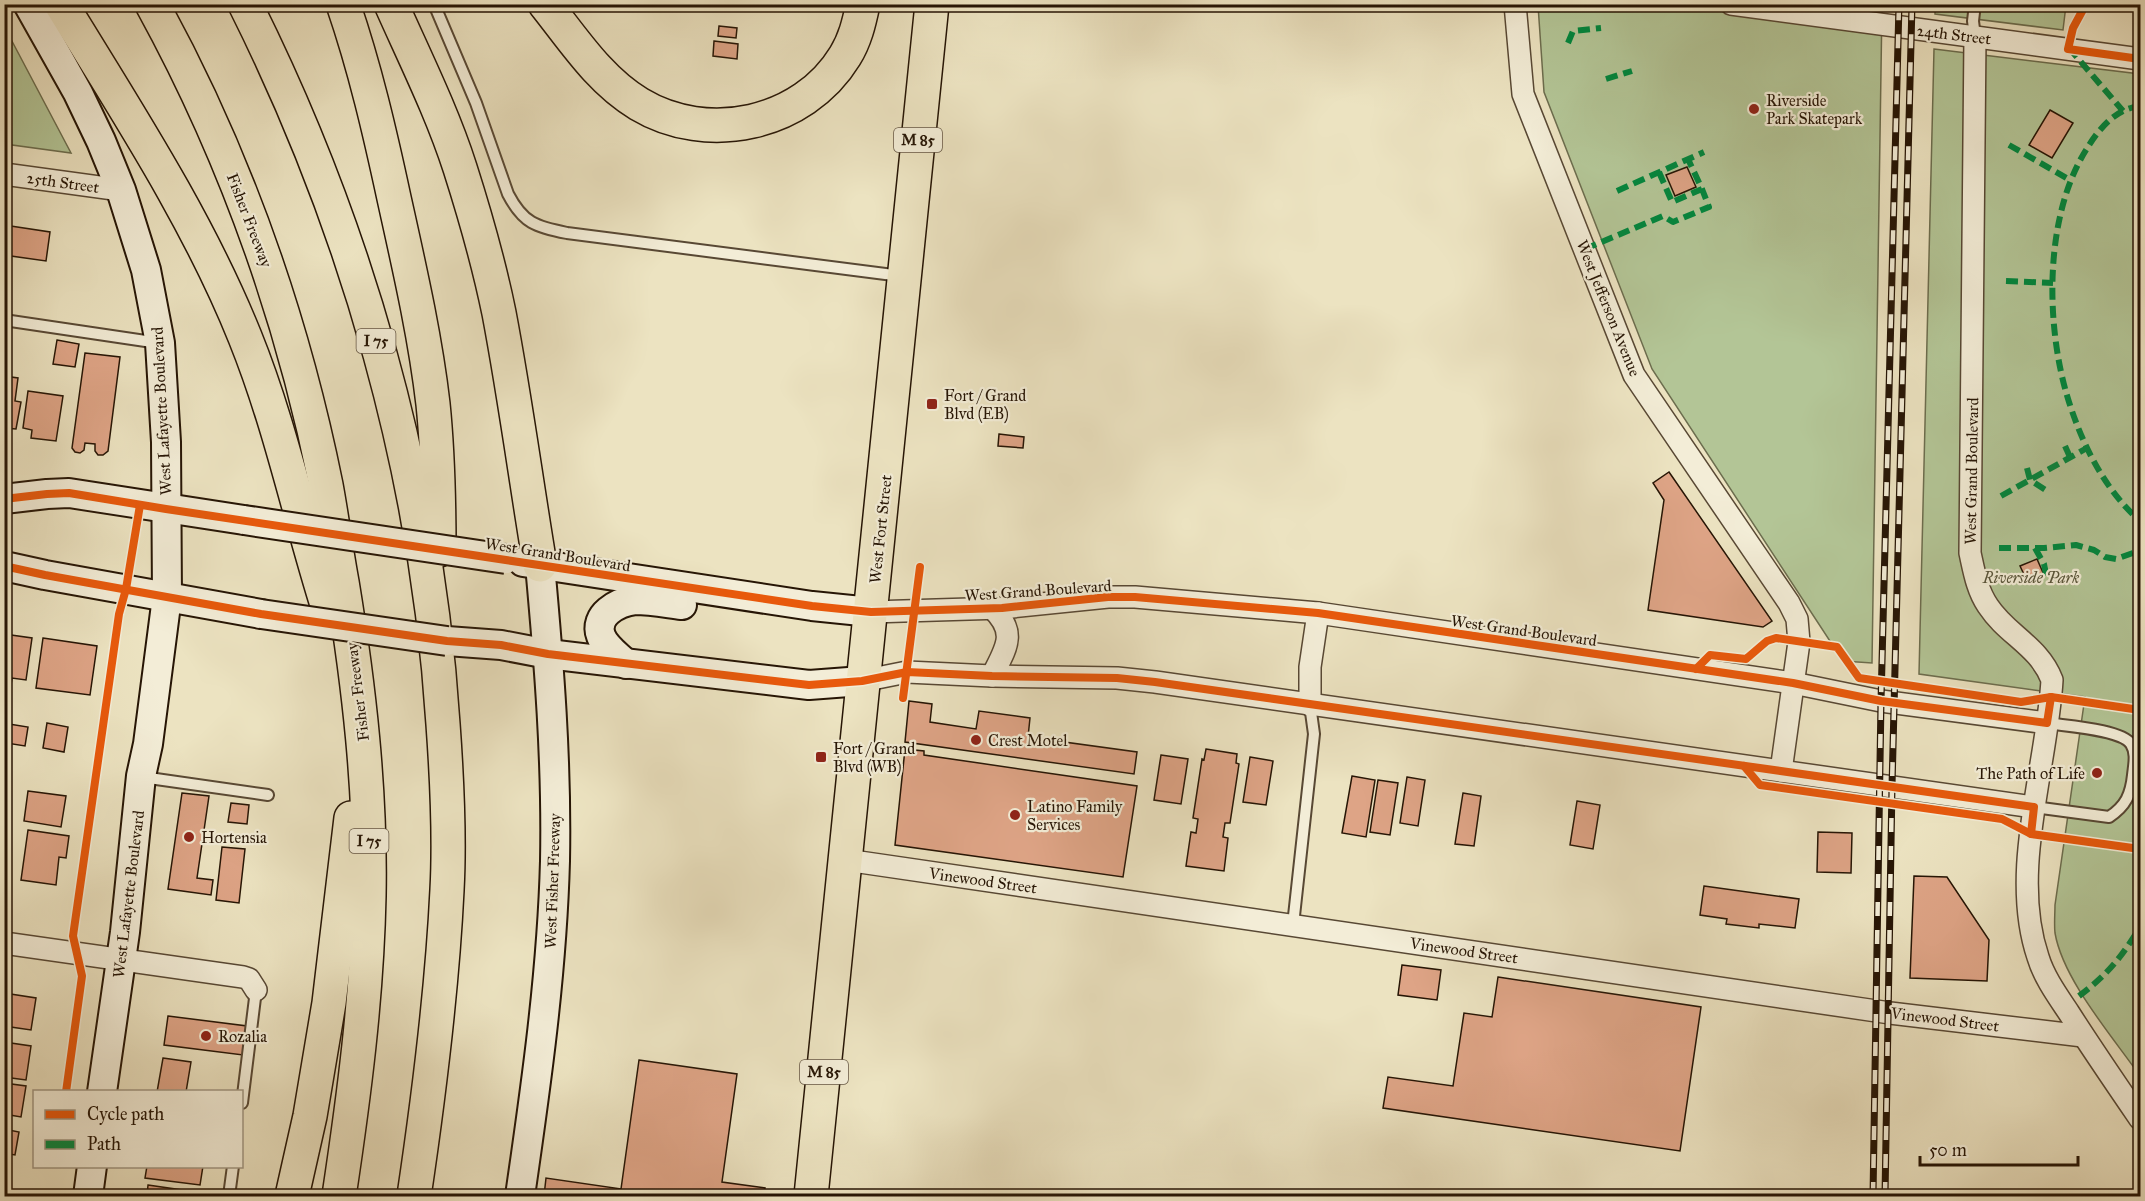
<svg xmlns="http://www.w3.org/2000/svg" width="2145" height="1201" viewBox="0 0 2145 1201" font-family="'IM FELL Great Primer',serif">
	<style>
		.green { fill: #b3c596; stroke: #6c6d4e; stroke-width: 1.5 }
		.building { fill: #dea486; stroke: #261505; stroke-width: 1.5 }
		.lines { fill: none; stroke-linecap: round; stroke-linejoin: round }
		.lane-casing { stroke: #584834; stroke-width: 14 }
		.street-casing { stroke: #584834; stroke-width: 24 }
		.secondary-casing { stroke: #261505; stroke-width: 32 }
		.primary-casing { stroke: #261505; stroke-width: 36 }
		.highway-casing { stroke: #261505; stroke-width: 36 }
		.lane { stroke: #f3edd7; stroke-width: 10 }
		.street { stroke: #f3edd7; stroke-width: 21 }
		.secondary { stroke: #f3edd7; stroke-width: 28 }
		.primary { stroke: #ece3c1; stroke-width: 33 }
		.highway { stroke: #ece3c1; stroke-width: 33 }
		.rail-casing { stroke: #261505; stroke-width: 7 }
		.rail { stroke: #f3edd7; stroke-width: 4.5; stroke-dasharray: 14; stroke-linecap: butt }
		.secondary-bridge-casing { stroke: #261505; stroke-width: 32; stroke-linecap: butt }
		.secondary-bridge { stroke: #f3edd7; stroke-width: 28 }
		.quiet { stroke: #00873e; stroke-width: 6; stroke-dasharray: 12 6; stroke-linecap: butt }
		.cycleway-casing { stroke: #f3edd7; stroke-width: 11 }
		.cycleway { stroke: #e8590c; stroke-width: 8 }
		.poi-dot { fill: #8f2418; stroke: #f3edd7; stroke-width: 2 }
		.labels { text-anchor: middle; stroke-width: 4.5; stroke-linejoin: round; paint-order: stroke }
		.shield { fill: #f3edd7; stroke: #645644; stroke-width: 1.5 }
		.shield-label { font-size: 15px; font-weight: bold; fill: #261505 }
		.street-label { font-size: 16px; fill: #261505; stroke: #f3edd7 }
		.poi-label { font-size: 16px; fill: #261505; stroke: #f3edd7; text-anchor: start }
		.park-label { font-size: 16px; font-style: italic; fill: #575338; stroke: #f3edd7 }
	</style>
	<rect width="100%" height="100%" fill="#ece3c1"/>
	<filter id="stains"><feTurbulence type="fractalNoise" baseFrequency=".00333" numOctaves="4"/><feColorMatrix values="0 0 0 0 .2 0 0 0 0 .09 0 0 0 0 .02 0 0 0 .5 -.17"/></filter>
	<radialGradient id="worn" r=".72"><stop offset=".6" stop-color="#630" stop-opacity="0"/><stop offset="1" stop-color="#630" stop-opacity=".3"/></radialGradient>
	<g class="green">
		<polygon points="1538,5 1882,5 1872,663 1843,661 1652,369 1544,92"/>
		<polygon points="1935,5 2066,5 2063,30 1935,14"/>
		<polygon points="4,26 71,153 5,144"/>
		<path d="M1934 49 2140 74V1076C2113 1037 2063 980 2055 933 2054 924 2055 914 2055 905L2085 697 1919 674Z"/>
	</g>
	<g class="building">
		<polygon points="719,26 737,28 736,38 718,36"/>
		<polygon points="714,41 738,44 737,59 713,56"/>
		<polygon points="2050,110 2073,123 2052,158 2029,145"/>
		<polygon points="1687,167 1696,187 1675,196 1666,175"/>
		<polygon points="4,225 50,232 46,261 4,255"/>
		<polygon points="57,340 79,344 75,367 53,364"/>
		<polygon points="85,353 120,357 108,451 103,455 98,455 95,451 95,444 85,443 84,450 80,453 75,452 72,448"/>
		<polygon points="4,376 18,378 15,401 21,402 16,429 4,428"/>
		<polygon points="28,391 63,396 56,441 31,438 32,430 23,428"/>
		<polygon points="999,434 1024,437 1023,448 998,446"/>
		<polygon points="1669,472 1772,621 1763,627 1648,610 1664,500 1653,483"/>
		<polygon points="2037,559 2044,575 2028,583 2020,566"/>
		<polygon points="4,634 32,638 26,680 12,678 11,685 4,685"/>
		<polygon points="43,638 97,646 90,695 36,688"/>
		<polygon points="909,701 932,704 930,722 976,729 979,711 1030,718 1028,737 1137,752 1134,774 905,742"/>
		<polygon points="47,723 68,727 64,752 43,748"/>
		<polygon points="9,724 28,727 25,746 6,743"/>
		<polygon points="905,749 924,751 924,755 1137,786 1123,877 895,845"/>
		<polygon points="1206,749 1237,754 1236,763 1239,764 1230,823 1225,823 1223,837 1228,838 1224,871 1186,866 1191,832 1196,833 1198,819 1193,818 1202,759 1204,760"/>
		<polygon points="1161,755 1188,759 1181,804 1154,800"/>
		<polygon points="1250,757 1273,761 1266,805 1243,802"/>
		<polygon points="1352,776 1375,780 1366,837 1342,833"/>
		<polygon points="1407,777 1425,780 1418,826 1400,823"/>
		<polygon points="1378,780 1398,783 1390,835 1370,832"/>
		<polygon points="28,791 66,796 61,827 24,821"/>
		<polygon points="182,793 209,796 197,878 213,880 211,895 168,889"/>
		<polygon points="1463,793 1481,796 1474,846 1455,844"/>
		<polygon points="1577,801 1600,805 1593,849 1570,845"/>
		<polygon points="231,803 249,805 247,824 228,822"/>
		<polygon points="28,830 69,836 66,858 59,857 56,885 21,880"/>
		<polygon points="1818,832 1852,833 1851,873 1817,872"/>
		<polygon points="222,847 245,849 239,903 216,900"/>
		<polygon points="1914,876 1947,877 1989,940 1987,981 1910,978"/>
		<polygon points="1704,886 1799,899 1795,928 1759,924 1759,928 1726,924 1727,919 1700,915"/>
		<polygon points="1402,965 1441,970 1437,1000 1398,995"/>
		<polygon points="1498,977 1701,1007 1680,1151 1383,1108 1388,1077 1453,1086 1464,1013 1492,1017"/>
		<polygon points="4,993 36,998 31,1030 4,1026"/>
		<polygon points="168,1016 247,1026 243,1055 164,1045"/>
		<polygon points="4,1042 31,1046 26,1080 4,1077"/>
		<polygon points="163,1058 191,1062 186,1092 157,1092"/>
		<polygon points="639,1060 737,1074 722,1182 765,1188 764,1196 544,1196 546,1178 621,1189"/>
		<polygon points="4,1083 26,1086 21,1117 4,1114"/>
		<polygon points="4,1129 19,1132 15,1155 4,1153"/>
		<polygon points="147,1166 203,1166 200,1185 145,1178"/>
		<polygon points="148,1185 182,1190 181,1196 147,1196"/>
	</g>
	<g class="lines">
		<defs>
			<g id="lane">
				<path d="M434 4 476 103 508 194C523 223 536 227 567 233L901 276"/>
				<polyline points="1975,37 1973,21 1975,4"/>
				<polyline points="4,320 159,343"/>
				<polyline points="142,777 268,795"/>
				<path d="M2034 807 2109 817C2126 806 2131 794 2133 775 2134 765 2137 753 2131 744 2121 729 2065 726 2047 723"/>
				<polyline points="1293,925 1314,734 1310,705"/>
				<polyline points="242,1103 256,990"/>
				<polyline points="229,1196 233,1166"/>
			</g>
			<g id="street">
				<polyline points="1515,4 1523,94 1634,375 1789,603 1797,619 1799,642 1781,771"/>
				<polyline points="1731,4 2140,59"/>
				<path d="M1975 37 1970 553C1974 571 1977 590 1988 606 2007 635 2039 646 2052 680 2047 767 2009 872 2038 957 2044 977 2057 995 2069 1013 2092 1049 2116 1084 2140 1119"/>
				<polyline points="4,174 121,190"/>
				<polyline points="871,612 1002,608 1108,597 1135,597 1318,613 1793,683 1881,701 2047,723"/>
				<path d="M992 676C1006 648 1018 633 992 608"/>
				<polyline points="862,681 907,672 992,676 1117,678 1155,682 2034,807"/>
				<polyline points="1310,705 1310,667 1318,613"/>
				<polyline points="846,860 1890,1013 2083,1036"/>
				<polyline points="4,943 243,977 249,979 256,990"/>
			</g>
			<g id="secondary">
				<polyline points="28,4 78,93 101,141 121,190 146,270 160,343 166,442 167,597 148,744 141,776 125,932 102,1092"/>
				<polyline points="4,499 47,494 69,493 244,520"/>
				<polyline points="523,562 812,606 871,612"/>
				<polyline points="4,566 45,575 261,614"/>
				<polyline points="447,641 501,645 548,654 809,685 862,681"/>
				<path d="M626 664C617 655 605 647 601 636 593 615 618 602 635 600 650 600 666 603 682 605"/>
				<polyline points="88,1196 92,1166"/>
				<path d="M520 1196C536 1086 552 973 555 861 557 762 549 663 540 565"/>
			</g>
			<polyline id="primary" points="811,1196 932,4"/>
			<g id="highway">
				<path d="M61 4C127 112 198 220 245 337 281 426 300 520 329 611"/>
				<path d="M152 4C235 155 292 317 326 485 332 517 336 550 342 582 359 686 371 790 369 896 367 997 354 1096 339 1196"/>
				<path d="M245 4C357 228 427 474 443 724 447 779 450 835 447 890 442 993 429 1095 414 1196"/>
				<path d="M343 4C365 68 380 133 394 198 409 266 425 335 433 404 438 453 439 501 439 550"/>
				<path d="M391 4C415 58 442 112 460 168 475 215 489 264 499 313 515 397 526 481 540 565"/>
				<path d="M545 4C573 39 599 80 639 104 707 145 803 125 845 56 855 40 859 23 863 4"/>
				<polyline points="292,1196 310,1116 329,1003 351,818"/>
			</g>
		</defs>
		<use href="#lane" class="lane-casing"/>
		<use href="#street" class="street-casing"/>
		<use href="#secondary" class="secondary-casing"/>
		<use href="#primary" class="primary-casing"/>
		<use href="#highway" class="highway-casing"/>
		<use href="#lane" class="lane"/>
		<use href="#street" class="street"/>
		<use href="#secondary" class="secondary"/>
		<use href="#primary" class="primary"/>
		<use href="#highway" class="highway"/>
		<defs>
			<g id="rail">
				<polyline points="1873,1196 1881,701 1899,4"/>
				<polyline points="1885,1196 1892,786 1912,4"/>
			</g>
		</defs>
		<use href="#rail" class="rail-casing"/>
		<use href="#rail" class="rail"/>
		<defs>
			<g id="secondary-bridge">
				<polyline points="244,520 506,559"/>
				<polyline points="261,614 447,641"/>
			</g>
		</defs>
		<use href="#secondary-bridge" class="secondary-bridge-casing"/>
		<use href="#secondary-bridge" class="secondary-bridge"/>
		<g class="quiet">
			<polyline points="1568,43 1573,31 1601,28"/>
			<polyline points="2069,48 2123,111"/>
			<polyline points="1606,79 1632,71"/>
			<path d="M2140 105C2135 107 2129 108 2123 111 2107 119 2095 135 2086 150 2044 217 2045 327 2069 402 2083 446 2105 490 2140 521"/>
			<polyline points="2009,145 2070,180"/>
			<polyline points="1659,172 1672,202 1702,189 1688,159"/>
			<polyline points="1617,191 1704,152"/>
			<polyline points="1585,249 1663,216 1673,222 1709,207 1702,189"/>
			<polyline points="2006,281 2053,283"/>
			<polyline points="2065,446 2070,457"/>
			<polyline points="2027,468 2030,480 2047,491"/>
			<polyline points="2001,496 2087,448"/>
			<polyline points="1999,548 2044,548 2076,545 2094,550 2105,557 2116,559 2133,553 2140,544"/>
			<polyline points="2035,548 2044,564 2047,579"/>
			<path d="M2079 996C2108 974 2121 958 2140 927"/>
		</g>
		<defs>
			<g id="cycleway">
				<polyline points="2086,4 2073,28 2068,49 2140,59"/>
				<polyline points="4,499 47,494 69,493 166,509 812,606 871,612 1002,608 1108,597 1135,597 1318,613 1793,683 1881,701 2047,723 2051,697"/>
				<polyline points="4,566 45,575 261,614 447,641 501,645 548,654 809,685 862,681 907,672 992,676 1117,678 1155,682 2034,807 2031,834"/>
				<polyline points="1696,669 1710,655 1746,659 1767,641 1776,638 1837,647 1859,678 2021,702 2051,697 2140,710"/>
				<polyline points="903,698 920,567"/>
				<polyline points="1744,766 1760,785 2002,819 2031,834 2140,849"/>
				<polyline points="66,1092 82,976 73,936 119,614 126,589 140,505"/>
			</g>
		</defs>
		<use href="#cycleway" class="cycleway-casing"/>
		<use href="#cycleway" class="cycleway"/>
	</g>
	<g class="poi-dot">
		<circle cx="1754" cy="109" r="6"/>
		<rect x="926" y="398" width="12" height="12" rx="3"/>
		<circle cx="976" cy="740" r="6"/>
		<rect x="815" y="751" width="12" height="12" rx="3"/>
		<circle cx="2097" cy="773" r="6"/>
		<circle cx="1015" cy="815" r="6"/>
		<circle cx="189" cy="837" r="6"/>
		<circle cx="206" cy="1036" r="6"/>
	</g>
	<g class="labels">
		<g class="shield">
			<rect x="894" y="128" width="48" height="24" rx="4.5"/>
			<rect x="356.5" y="329" width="39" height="24" rx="4.5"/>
			<rect x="349.5" y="829" width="39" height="24" rx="4.5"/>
			<rect x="800" y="1060" width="48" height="24" rx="4.5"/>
		</g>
		<g class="shield-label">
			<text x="918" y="145">M 85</text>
			<text x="376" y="346">I 75</text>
			<text x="369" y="846">I 75</text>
			<text x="824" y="1077">M 85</text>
		</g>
		<g class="street-label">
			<text transform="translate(1954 34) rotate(7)" y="6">24th Street</text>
			<text transform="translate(63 182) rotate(8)" y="6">25th Street</text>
			<text transform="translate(250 220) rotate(69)" y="6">Fisher Freeway</text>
			<text transform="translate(1609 308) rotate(68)" y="6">West Jefferson Avenue</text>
			<text transform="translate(161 411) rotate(-93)" y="6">West Lafayette Boulevard</text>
			<text transform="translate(1971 471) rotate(-89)" y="6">West Grand Boulevard</text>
			<text transform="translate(880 529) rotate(-84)" y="6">West Fort Street</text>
			<text transform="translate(558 554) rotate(9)" y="6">West Grand Boulevard</text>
			<text transform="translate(1038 590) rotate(-4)" y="6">West Grand Boulevard</text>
			<text transform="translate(1524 630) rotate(8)" y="6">West Grand Boulevard</text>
			<text transform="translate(357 692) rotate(-97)" y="6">Fisher Freeway</text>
			<text transform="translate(983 880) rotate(8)" y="6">Vinewood Street</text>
			<text transform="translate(552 881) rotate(-88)" y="6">West Fisher Freeway</text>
			<text transform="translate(128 894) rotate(-83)" y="6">West Lafayette Boulevard</text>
			<text transform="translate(1464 950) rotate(8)" y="6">Vinewood Street</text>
			<text transform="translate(1945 1019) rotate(7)" y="6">Vinewood Street</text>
		</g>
		<g class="poi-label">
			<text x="1766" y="106">Riverside<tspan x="1766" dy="18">Park Skatepark</tspan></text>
			<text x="944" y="401">Fort / Grand<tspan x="944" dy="18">Blvd (EB)</tspan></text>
			<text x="988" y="746">Crest Motel</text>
			<text x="833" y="754">Fort / Grand<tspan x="833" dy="18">Blvd (WB)</tspan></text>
			<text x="2085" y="779" text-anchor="end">The Path of Life</text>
			<text x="1027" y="812">Latino Family<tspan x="1027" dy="18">Services</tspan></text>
			<text x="201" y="843">Hortensia</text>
			<text x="218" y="1042">Rozalia</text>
		</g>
		<g class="park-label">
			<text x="2031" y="583">Riverside Park</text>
		</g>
	</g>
	<rect width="2145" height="1201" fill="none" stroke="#ece3c1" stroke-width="24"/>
	<rect x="6" y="6" width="2133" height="1189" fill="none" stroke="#261505" stroke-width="3"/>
	<rect x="12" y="12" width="2121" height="1177" fill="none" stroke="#261505" stroke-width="1.5"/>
	<rect x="33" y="1090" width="210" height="78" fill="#f3edd7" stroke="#a19783" stroke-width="1.5"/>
	<rect x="45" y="1110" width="30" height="9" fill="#e8590c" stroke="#a19783" stroke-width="1.5"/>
	<text x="87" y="1120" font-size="18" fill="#261505">Cycle path</text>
	<rect x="45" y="1140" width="30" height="9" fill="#00873e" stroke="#a19783" stroke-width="1.5"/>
	<text x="87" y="1150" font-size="18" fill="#261505">Path</text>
	<path d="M1920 1156v9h158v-9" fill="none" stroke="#261505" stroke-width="3"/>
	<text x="1929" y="1156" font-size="18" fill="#261505" stroke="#f3edd7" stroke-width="4.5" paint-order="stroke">50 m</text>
	<rect width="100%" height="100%" filter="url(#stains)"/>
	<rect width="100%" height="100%" fill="url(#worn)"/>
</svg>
